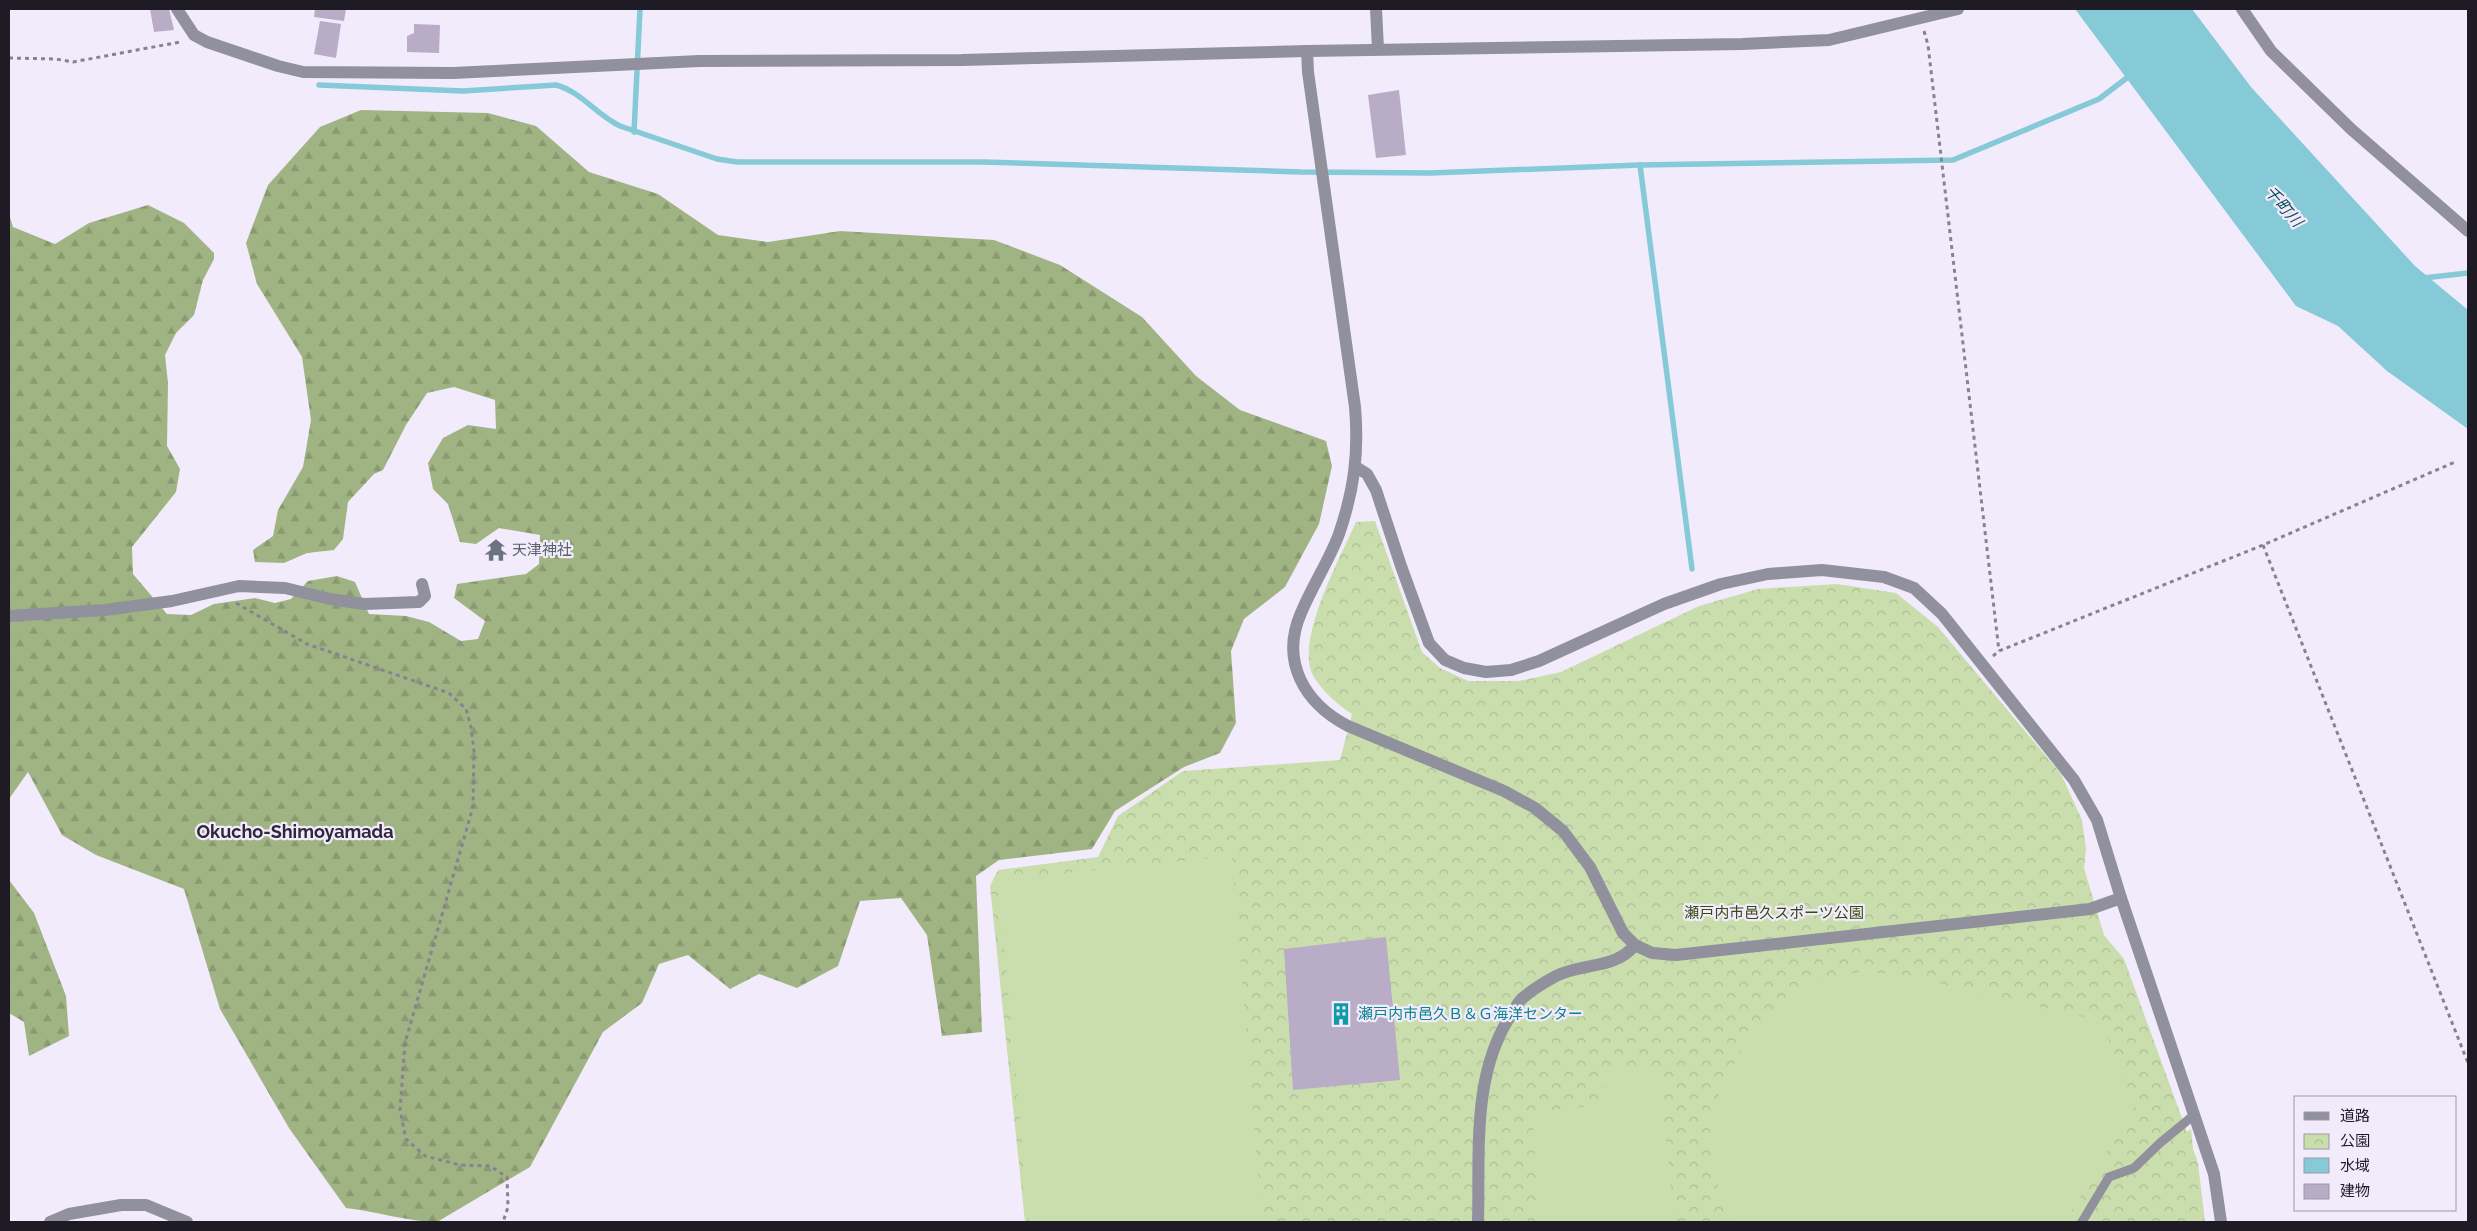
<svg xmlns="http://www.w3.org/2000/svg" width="2477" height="1231" viewBox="0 0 2477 1231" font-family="Raleway,'Noto Sans JP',sans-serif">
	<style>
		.forest { fill: url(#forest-firs) }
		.park { fill: url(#park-crowns) }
		.pitch { fill: #c9deac }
		.water { fill: #85cad6 }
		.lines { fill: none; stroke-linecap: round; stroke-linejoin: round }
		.stream { stroke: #85cad6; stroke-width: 5.5 }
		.building { fill: #b8acc7 }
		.path { stroke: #888290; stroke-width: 3; stroke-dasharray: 4 4; stroke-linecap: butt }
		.service { stroke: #91909d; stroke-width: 9 }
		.minor { stroke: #91909d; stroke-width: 12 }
		.tertiary { stroke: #91909d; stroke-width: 12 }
		.labels { text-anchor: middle; stroke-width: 4.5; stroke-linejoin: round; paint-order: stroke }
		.worship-label { font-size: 15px; fill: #5b616d; stroke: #f2ebfc; text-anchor: start }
		.park-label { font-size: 15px; fill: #364912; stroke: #f2ebfc }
		.culture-label { font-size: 15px; fill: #0d838f; stroke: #f2ebfc; text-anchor: start }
		.water-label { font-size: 16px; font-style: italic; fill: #064851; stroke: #f2ebfc }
		.quarter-label { font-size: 18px; font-weight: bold; fill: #31273c; stroke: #f2ebfc }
	</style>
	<defs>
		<pattern id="forest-firs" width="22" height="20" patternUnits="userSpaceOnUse" patternTransform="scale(1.25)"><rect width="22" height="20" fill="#a0b483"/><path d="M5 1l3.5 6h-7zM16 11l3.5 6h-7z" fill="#899a71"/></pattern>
		<pattern id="park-crowns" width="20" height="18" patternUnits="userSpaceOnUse" patternTransform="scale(1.25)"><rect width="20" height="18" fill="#c9deac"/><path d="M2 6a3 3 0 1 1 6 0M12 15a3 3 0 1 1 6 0" fill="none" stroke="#acbe94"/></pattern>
	</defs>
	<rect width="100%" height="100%" fill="#f2ebfc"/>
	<g class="forest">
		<path d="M361 110 488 113 536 126 589 172 658 194 718 235 768 242 840 231 994 240 1060 265 1142 317 1196 376 1240 410 1326 441 1332 466 1319 524 1285 587 1244 619 1231 651 1236 723 1220 753 1184 767 1115 811 1092 849 999 860 976 876 982 1032 942 1036 927 935 901 898 860 901 838 966 797 988 759 974 730 989 688 955 659 964 642 1003 603 1032 530 1167 437 1222C409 1222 375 1211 346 1208L289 1128 220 1009 184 889 96 855 62 835 28 772 9 799V214L13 227 55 244 89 223 148 205 184 223 214 253V259L203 280 194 315 176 333 165 355 168 383 167 446 180 469 176 492 132 547 133 574 167 614 191 615 214 604 255 598 275 603 291 599 308 581 337 576 355 582 369 614 406 616 429 622 461 641 478 639 485 621 454 598 457 584 526 574 539 564 540 535 499 528 476 544 460 542 448 504 433 489 428 463 443 438 468 425 496 429 495 400 454 387 427 393 406 425 383 470 374 474 348 502 343 539 334 550 307 553 284 563 255 562 253 550 273 536 278 510 303 467 311 420 302 357 257 284 246 243 268 185 320 127Z"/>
		<polygon points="9,880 34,913 66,996 69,1036 29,1056 24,1022 9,1013"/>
	</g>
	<path class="park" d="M1375 521 1422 652 1440 668 1468 681H1519L1561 672 1699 606 1758 589 1837 584 1896 593 1938 627 2061 774 2082 820 2086 849 2084 868 2104 935 2124 959 2187 1132 2191 1129 2193 1149 2198 1163 2205 1222H1025L990 886 998 870 1098 857 1118 816 1183 771 1340 760 1352 714C1337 704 1324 693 1314 677 1293 643 1341 556 1356 522Z"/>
	<g class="pitch">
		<polygon points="1232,856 1262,1222 1029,1222 998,880"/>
		<polygon points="1860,972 1898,974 2101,1021 2135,1105 2065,1222 1729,1222 1714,1173 1712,1123 1720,1091 1749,1036 1790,998 1823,979"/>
		<polygon points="1659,1066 1674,1222 1539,1222 1532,1112 1604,1105 1601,1069"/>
	</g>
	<polygon class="water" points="2075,9 2192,9 2251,87 2415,266 2468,310 2468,429 2387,371 2338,326 2296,306"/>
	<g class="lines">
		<g class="stream">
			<path d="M319 85 463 91 556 85C580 91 597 115 620 126L717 159 737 162H983L1301 172 1431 173 1640 165 1953 160 2099 99 2132 74"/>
			<polyline points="634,132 640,9"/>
			<polyline points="1640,165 1692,569"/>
			<polyline points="2423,278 2468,273"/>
		</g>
	</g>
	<g class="building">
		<polygon points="150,9 169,9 174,30 154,32"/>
		<polygon points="315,9 346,9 344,21 314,17"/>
		<polygon points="320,21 341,24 336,58 314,54"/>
		<polygon points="414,24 440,25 439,53 407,52 407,36 414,33"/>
		<polygon points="1399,90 1406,155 1376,158 1368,95"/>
		<polygon points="1386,937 1400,1080 1293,1090 1284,949"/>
	</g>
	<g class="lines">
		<g class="path">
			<polyline points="1924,31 1928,45 1999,651"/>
			<polyline points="9,58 56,59 73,62 180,42"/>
			<polyline points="2263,545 2468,1063"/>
			<polyline points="236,603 307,644 449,693 466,709 471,727 474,751 473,807 405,1043 400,1110 406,1139 425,1156 460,1165 490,1166 507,1177 508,1207 503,1222"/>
			<polyline points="1993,656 1999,651 2263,545 2455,462"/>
		</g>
		<polyline class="service" points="2082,1222 2109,1177 2134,1168 2160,1143 2194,1115"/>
		<g class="minor">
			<polyline points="177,9 194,35 207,42 278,66 303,72 453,73 699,61 962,60 1307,51"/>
			<polyline points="1376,9 1378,49"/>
			<polyline points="2242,9 2271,51 2351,129 2468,231"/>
			<polyline points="9,616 105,610 172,601 239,586 285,588 330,599 364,604 419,602 425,596 422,584"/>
			<polyline points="50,1222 69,1214 121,1205 146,1205 187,1222"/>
			<path d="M1478 1222C1480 1153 1471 1072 1513 1012 1516 1007 1519 1000 1524 997 1533 989 1545 982 1556 976 1582 963 1616 969 1635 945"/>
		</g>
		<g class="tertiary">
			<path d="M1958 9 1829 40 1742 44 1307 51 1308 72 1355 407C1359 453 1354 490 1339 534 1329 561 1312 586 1301 613 1280 661 1304 703 1348 726L1504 791 1535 808 1563 831 1590 867 1623 933 1635 945 1652 953 1676 955 2090 909 2121 898 2214 1174 2221 1222"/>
			<polyline points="1356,467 1367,474 1376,490 1401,566 1429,643 1445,660 1464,668 1486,672 1511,670 1539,661 1664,604 1721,584 1768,574 1822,570 1884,577 1914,588 1942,614 2074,780 2097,820 2121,898"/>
		</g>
	</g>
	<defs>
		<symbol id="temple-bare" viewBox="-9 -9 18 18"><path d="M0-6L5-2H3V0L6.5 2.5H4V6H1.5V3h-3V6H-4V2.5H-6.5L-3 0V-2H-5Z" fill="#6b7280" stroke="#f2ebfc" stroke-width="2.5" paint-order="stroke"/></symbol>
		<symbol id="building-bare" viewBox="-9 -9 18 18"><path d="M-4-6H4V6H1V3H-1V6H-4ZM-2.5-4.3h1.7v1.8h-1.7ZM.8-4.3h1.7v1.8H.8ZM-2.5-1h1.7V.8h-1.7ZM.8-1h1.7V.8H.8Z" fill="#0f9aa8" stroke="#f2ebfc" stroke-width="2.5" paint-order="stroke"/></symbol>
	</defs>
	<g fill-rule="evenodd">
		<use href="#temple-bare" x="480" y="534" width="32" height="32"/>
		<use href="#building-bare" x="1325" y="998" width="32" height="32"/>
	</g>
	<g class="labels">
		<g class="worship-label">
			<text x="512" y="555">天津神社</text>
		</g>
		<g class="park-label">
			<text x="1774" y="918">瀬戸内市邑久スポーツ公園</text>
		</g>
		<g class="culture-label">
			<text x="1358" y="1019">瀬戸内市邑久Ｂ＆Ｇ海洋センター</text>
		</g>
		<g class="water-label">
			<text transform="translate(2284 206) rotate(49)" y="6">千町川</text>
		</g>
		<g class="quarter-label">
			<text x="295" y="838">Okucho-Shimoyamada</text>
		</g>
	</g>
	<rect width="2477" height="1231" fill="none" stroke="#1f1b25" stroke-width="20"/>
	<rect x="2294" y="1096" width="162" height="115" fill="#f2ebfc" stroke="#9e98a6"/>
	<rect x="2304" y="1112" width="25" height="8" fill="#91909d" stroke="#9e98a6"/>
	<text x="2340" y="1121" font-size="15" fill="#1f1b25">道路</text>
	<rect x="2304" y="1134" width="25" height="15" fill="url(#park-crowns)" stroke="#9e98a6"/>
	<text x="2340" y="1146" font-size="15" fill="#1f1b25">公園</text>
	<rect x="2304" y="1158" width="25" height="15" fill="#85cad6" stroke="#9e98a6"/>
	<text x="2340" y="1171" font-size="15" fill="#1f1b25">水域</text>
	<rect x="2304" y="1184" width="25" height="15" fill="#b8acc7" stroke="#9e98a6"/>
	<text x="2340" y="1196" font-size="15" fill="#1f1b25">建物</text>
</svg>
